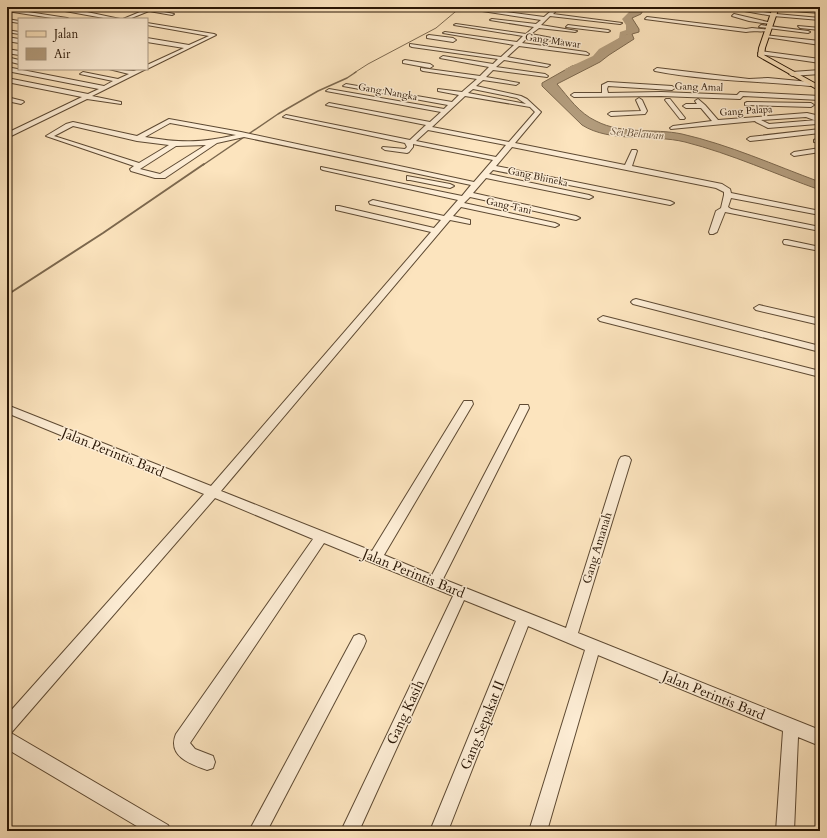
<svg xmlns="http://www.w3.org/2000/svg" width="827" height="838" viewBox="0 0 827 838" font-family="Cardo,serif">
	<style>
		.water { fill: #b49e7f; stroke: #7c684e }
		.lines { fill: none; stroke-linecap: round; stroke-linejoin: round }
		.stream-far2 { stroke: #7c684e; stroke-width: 1 }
		.stream-far1 { stroke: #7c684e; stroke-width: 1.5 }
		.stream { stroke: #7c684e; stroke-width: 2 }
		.river { fill: #b49e7f; fill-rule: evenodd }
		.minor-casing { stroke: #5e4a33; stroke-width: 2 }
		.major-casing { stroke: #291605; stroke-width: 2 }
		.minor { fill: #fdedd5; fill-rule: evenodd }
		.major { fill: #fce4be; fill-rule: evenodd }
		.labels { text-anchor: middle; stroke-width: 3; stroke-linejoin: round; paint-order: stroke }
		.far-street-label { font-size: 10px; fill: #291605; stroke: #fdedd5 }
		.far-water-label { font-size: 11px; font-style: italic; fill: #614c36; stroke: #fdedd5 }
		.street-label { font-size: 12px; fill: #291605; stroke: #fdedd5 }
		.near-street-label { font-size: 14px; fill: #291605; stroke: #fdedd5 }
	</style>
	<rect width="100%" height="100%" fill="#fce4be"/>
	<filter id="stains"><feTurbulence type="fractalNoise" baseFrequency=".005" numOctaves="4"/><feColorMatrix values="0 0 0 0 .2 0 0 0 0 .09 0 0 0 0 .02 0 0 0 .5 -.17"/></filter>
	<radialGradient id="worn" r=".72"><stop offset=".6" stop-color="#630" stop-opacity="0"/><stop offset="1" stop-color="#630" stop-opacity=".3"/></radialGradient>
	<path class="water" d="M634 7H643L644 9 641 14 632 18 639 29V32L632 34 634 39 609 55 600 62 557 84C569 98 579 113 596 121 623 135 654 128 682 134 730 145 774 165 820 182V190C775 174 732 154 685 142 653 134 610 143 582 125L542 86V83L572 66 594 60 604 48 632 31 633 30 631 28 632 26 627 19Z"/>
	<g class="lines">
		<polyline class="stream-far2" points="354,73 368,64 436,28 461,7"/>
		<polyline class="stream-far1" points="203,165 278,114 318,91 347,78 356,72"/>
		<polyline class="stream" points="7,295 103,233 204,164"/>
		<path class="river" d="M630 7H636L635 13 629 19 634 25 633 33 626 35 625 41C612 48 578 75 565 73V69L593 56 599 49 619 38 620 32 626 30V25L622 19 629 12Z"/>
		<defs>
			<g id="minor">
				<path d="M43 7C54 7 72 12 81 11 87 11 92 7 99 7L87 12 120 19H109Z"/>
				<polygon points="152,7 158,7 154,10 174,14 172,15 149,11 129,19 123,19"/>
				<path d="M468 7 544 17 551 11 534 7 554 8 560 7 553 14 622 23 620 24 550 16 541 25 577 31 575 32 539 28 531 34 562 40 559 42 528 37 522 43 586 52 589 54 588 55 519 46 507 57 550 65 547 67 504 60 496 67 545 74 548 76 547 77 493 70 486 77 519 83 516 85 483 80 476 86 521 96 527 99 541 112 515 143 625 165 632 150H636L637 151 632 166 722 184 730 189 731 193 820 211V215L731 198 728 207 731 209 820 227V231L725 212 717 232 713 234H710L709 232 716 211 721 208 724 195V192L716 188 512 147 496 166 670 201 674 203 670 205 493 170 489 174 589 195 593 197 589 199 486 178 473 193 576 216 580 218 576 220 470 197 464 203 555 223 559 225 555 227 461 207 453 216 470 220V224L450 220 221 491 372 551 464 401H472L473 404 384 555 432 575 519 408 520 405H528L529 408 443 579 566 628 619 460 621 457 625 456 629 457 631 460 578 633 820 730V746L798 737 794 831H776L783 731 598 655 547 831H529L585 650 528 626 448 831H430L516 621 464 600 359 831H341L453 596 324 543 190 743 195 749 213 756 215 762 213 768 207 770C190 764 167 756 176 734L313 539 215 498 11 733 168 825 171 831H145L7 749V715L204 494 7 413V405L211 486 431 232 336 210V206H339L434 228 441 220 370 204 369 202 373 200 444 216 458 200 323 170 321 169V167L462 196 471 185 244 137 217 143 165 178H155L131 171 130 169 134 166 46 136 66 124 73 122 137 136 169 119 241 132 474 182 493 160 413 144V147L409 152 407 153 385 150 382 148 383 147 405 149 407 147 405 143 283 117 286 115 410 140 426 125 326 105 329 103 430 122 441 112 326 91 329 89 444 109 448 105 343 86 346 84 452 102 459 95 438 91V89L462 92 477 79 423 71 421 70V68L480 76 489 67 440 58 443 56 493 64 498 59 412 47 410 46V44L501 57 514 45 443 33 445 32 517 42 523 36 454 25 456 24 526 34 534 27 490 20 492 19 536 24 541 20 469 9 467 8ZM473 89 517 98 526 104 468 93ZM465 96 530 107 535 112 509 142 432 127ZM170 123 236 135C201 143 180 143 145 137ZM73 126 137 141 169 145 139 163 54 136ZM428 130 506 145 496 157 416 141ZM206 145 160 174 140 169 176 146Z"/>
				<polygon points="722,7 734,7 776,14 820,18 820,20 773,16"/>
				<polygon points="782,8 820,11 820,13 780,10"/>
				<polygon points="9,9 67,18 69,19 58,19 7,11"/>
				<polygon points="734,14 772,23 770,24 749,21 732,16"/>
				<path d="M647 17 746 29 752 28 770 30C764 33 754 30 746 32L645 19Z"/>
				<polygon points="7,19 19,21 19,23 7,21"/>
				<polygon points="147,23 214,34 216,35 147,69 147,65 184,48 147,42 147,38 189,45 209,36 147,25"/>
				<polygon points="568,25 608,30 610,31 608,32 566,27"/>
				<polygon points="761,25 808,31 810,32 808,33 759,27"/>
				<polygon points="798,26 820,28 820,30 800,28"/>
				<polygon points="7,30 19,32 19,34 7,32"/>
				<polygon points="429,35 453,38 456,40 453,42 427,38 427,36"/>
				<polygon points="764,35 820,41 820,45 766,37 764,37"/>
				<polygon points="7,37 19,39 19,43 7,41"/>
				<polygon points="7,49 19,51 19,55 7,53"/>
				<polygon points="761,51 820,59 820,63 759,54 758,53"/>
				<polygon points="7,57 19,60 19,64 7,61"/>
				<polygon points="405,60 430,64 433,66 430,68 403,63 403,61"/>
				<polygon points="7,67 104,86 113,81 80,74 83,72 118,79 129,74 109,69 134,71 139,69 146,69 92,96 121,102 121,104 87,99 7,138 7,133 82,97 7,82 7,78 88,94 99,89 7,71"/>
				<path d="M657 68 749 79 768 78 810 82 813 84 810 86C759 81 706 81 655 71L654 70Z"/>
				<polygon points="820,70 820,74 792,76 789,74 792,72"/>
				<polygon points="608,82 672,86 675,88 672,90 608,86 607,89 608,93 661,92 737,95 740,92 820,96 820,100 743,96 740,99 661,96 574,97 571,95 574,93 602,93 602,85"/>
				<polygon points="7,97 23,101 24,102 21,104 7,101"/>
				<polygon points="639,98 642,100 647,111 645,114 611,116 608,114 611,112 641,111 636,100"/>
				<polygon points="666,99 670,99 685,118 684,119 680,119 665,100"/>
				<polygon points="698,99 705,105 718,120 807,113 820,116 820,120 814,120 806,117 761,120 769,124 817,120 820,122 817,124 768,128 756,122 755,121 671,129 670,128 673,126 712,121 701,108 686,108 683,106 686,104 697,104 695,101"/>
				<polygon points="747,102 811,103 814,105 811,107 745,105 745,103"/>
				<polygon points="820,129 820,133 750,141 747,139 750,137"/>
				<polygon points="816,139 820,139 820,143 814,142 814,140"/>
				<polygon points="820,148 820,152 794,156 791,154 794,152"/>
				<polygon points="407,176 450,184 454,186 450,188 410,180 407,180"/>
				<polygon points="784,240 787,240 820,247 820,251 784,244 783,242"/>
				<polygon points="636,299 820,346 820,352 633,304 631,302 633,300"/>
				<polygon points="759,305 820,319 820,325 756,310 754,308"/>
				<polygon points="603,316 820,371 820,377 600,321 598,319"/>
				<polygon points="359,634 364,636 366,641 364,646 267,831 249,831 354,636"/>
			</g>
			<polygon id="major" points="773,7 779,7 765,48 764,55 820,86 820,91 758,56 759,48"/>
		</defs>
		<use href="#minor" class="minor-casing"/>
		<use href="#major" class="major-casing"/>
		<use href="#minor" class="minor"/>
		<use href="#major" class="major"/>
	</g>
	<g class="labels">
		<g class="far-street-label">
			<text transform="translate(553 40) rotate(8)" y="4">Gang Mawar</text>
			<text transform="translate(699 86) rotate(2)" y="4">Gang Amal</text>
			<text transform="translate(388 91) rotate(10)" y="4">Gang Nangka</text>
			<text transform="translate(746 110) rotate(-4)" y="4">Gang Palapa</text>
			<text transform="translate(538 176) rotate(12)" y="4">Gang Bhineka</text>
			<text transform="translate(509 205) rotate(12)" y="4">Gang Tani</text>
		</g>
		<g class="far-water-label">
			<text transform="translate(637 133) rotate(5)" y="4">Sei Belawan</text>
		</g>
		<g class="street-label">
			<text transform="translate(597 548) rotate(-73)" y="4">Gang Amanah</text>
		</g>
		<g class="near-street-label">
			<text transform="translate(113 452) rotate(22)" y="5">Jalan Perintis Bard</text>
			<text transform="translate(414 573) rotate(22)" y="5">Jalan Perintis Bard</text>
			<text transform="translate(714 695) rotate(22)" y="5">Jalan Perintis Bard</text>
			<text transform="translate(405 712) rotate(-65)" y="5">Gang Kasih</text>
			<text transform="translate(482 725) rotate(-68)" y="5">Gang Sepakat II</text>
		</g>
	</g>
	<rect width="827" height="838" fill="none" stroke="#fce4be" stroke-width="24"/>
	<rect x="8" y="8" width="811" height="822" fill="none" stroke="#291605" stroke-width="2"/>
	<rect x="12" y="12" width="803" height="814" fill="none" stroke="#291605"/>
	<rect x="18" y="18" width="130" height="52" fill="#fdedd5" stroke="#a89782"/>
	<rect x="26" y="31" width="20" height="6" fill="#fce4be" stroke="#a89782"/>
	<text x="54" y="38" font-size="12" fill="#291605">Jalan</text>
	<rect x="26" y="48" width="20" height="12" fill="#b49e7f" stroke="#a89782"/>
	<text x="54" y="58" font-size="12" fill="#291605">Air</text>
	<rect width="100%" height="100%" filter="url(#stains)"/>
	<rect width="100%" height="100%" fill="url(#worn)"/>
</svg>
